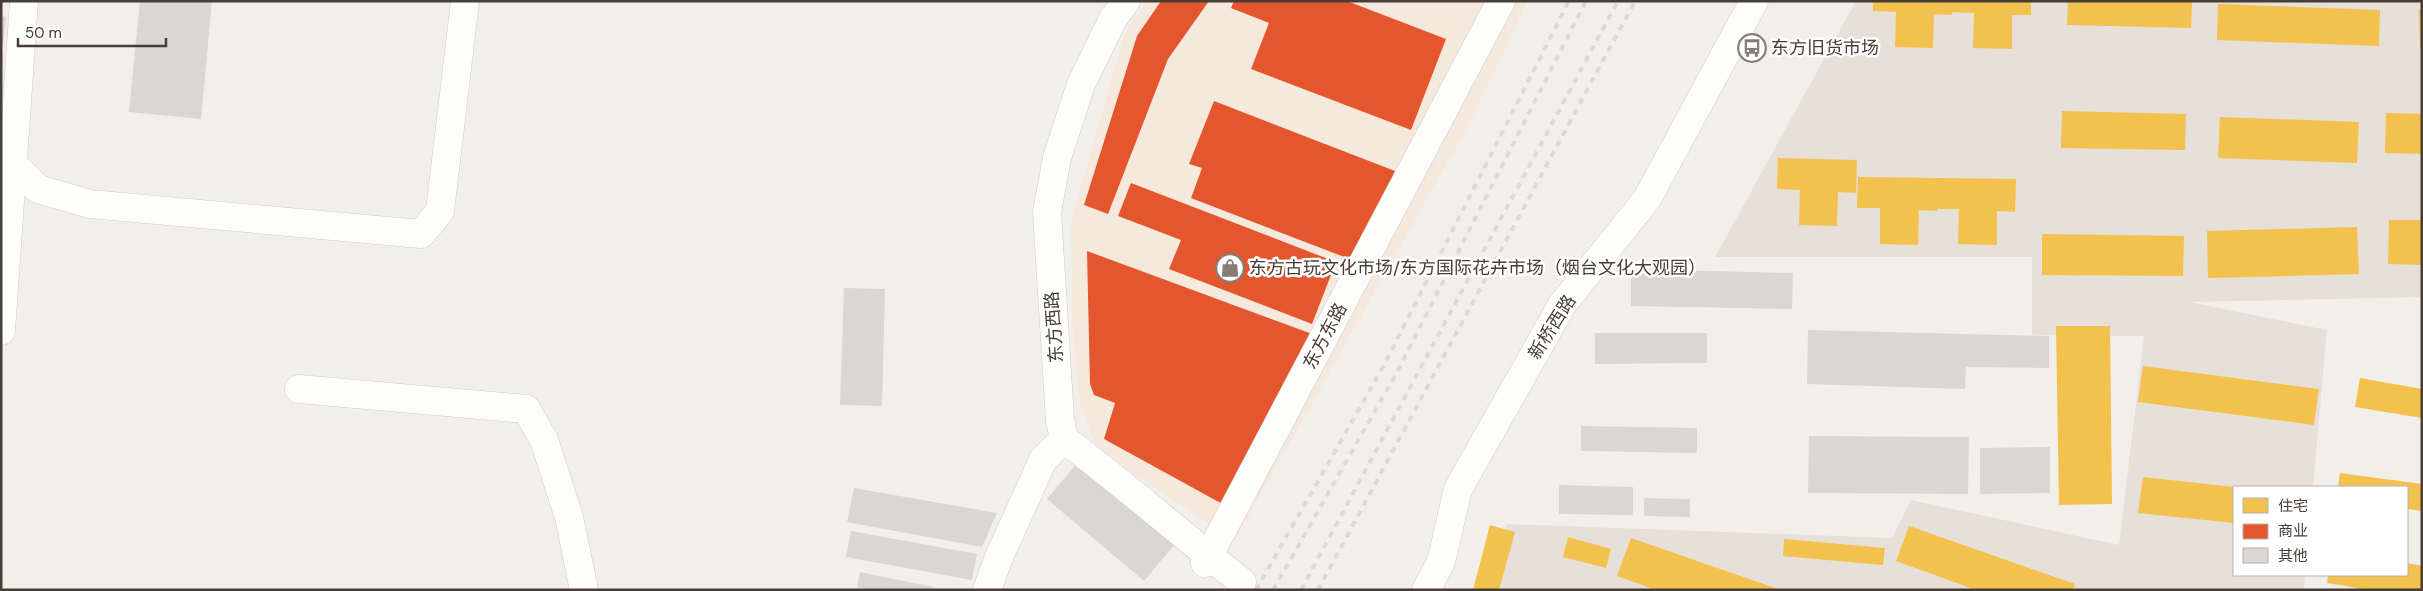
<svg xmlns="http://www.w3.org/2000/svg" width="2423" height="591" viewBox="0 0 2423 591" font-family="'DM Sans','Noto Sans SC',sans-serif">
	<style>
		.residential { fill: #e6e0d8 }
		.commercial { fill: #f5e8dd }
		.homes { fill: #f2c14e }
		.shops { fill: #e4572e }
		.building { fill: #dad6d2 }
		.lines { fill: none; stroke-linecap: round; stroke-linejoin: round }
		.minor-casing { stroke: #cecbc7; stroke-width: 29 }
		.minor { stroke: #fdfdfc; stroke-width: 28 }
		.rail { stroke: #d9d9d8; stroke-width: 4; stroke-dasharray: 6 6; stroke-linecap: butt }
		.labels { text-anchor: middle; stroke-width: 5; stroke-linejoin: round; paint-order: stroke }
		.poi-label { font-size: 18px; fill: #483e36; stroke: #fff; text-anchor: start }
		.street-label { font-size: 18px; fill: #483e36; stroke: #fff }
	</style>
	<rect width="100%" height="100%" fill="#f2efeb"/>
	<polygon class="residential" points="1856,1 2422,1 2422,297 2189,302 2327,330 2313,487 2234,487 2234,575 2305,575 2304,590 1483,590 1507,524 1892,538 1911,500 2119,545 2144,336 2032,335 2032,257 1715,257"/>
	<polygon class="commercial" points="1147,1 1528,1 1466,130 1235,540 1098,451 1079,400 1072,316 1071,220 1126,30"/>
	<g class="homes">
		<polygon points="1873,1 2031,1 2031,15 2012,15 2012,49 1973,48 1974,13 1952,12 1952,15 1934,14 1933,48 1895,47 1896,12 1873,11"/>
		<polygon points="2068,1 2192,1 2191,28 2067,25"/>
		<polygon points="2218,4 2380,10 2379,46 2217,40"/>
		<polygon points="2419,9 2422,9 2422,48 2420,48"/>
		<polygon points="2062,111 2186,114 2185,150 2061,148"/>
		<polygon points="2386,113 2422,114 2422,154 2385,153"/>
		<polygon points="2220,117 2359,122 2357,163 2218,158"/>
		<polygon points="1778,158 1857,160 1856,193 1838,192 1837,226 1799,225 1800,190 1777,189"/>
		<polygon points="1858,177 2016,179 2015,212 1997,211 1997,245 1958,244 1959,209 1937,209 1937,211 1919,210 1918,245 1880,244 1880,208 1857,208"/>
		<polygon points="2389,220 2422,220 2422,265 2388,264"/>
		<polygon points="2357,227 2359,274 2208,278 2207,231"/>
		<polygon points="2042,234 2184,236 2183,276 2042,275"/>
		<polygon points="2056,326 2110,326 2112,504 2059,505"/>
		<polygon points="2143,366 2319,389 2314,425 2138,402"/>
		<polygon points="2360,378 2422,389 2422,418 2355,407"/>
		<polygon points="2340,473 2422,484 2422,511 2407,509 2407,487 2338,487"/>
		<polygon points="2143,477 2234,487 2234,523 2138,513"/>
		<polygon points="1490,525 1515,532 1499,590 1473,590"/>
		<polygon points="1909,526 2075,584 2073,590 1976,590 1896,561"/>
		<polygon points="1568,537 1611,549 1606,568 1563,557"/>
		<polygon points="1631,538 1778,589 1778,590 1656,590 1617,576"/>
		<polygon points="1784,539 1885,548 1883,565 1783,556"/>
		<polygon points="2407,563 2422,566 2422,590 2369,590 2327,583 2328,575 2407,575"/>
	</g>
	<g class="shops">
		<polygon points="1161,1 1209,1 1168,59 1108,214 1084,205 1137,36"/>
		<polygon points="1234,1 1347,1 1446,39 1411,130 1251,69 1269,23 1231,8"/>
		<polygon points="1214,101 1395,171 1383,200 1381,199 1368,232 1364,231 1352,260 1191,198 1202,168 1189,164"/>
		<polygon points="1131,183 1336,262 1312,324 1169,269 1181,240 1118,216"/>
		<polygon points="1087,251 1315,335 1226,506 1104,439 1115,403 1094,395 1090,384"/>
	</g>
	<g class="building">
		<polygon points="140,1 212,1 201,119 129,112"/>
		<polygon points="1,16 6,17 3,46 1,46"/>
		<polygon points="1631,269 1793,273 1792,309 1631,306"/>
		<polygon points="844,288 885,289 882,406 840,405"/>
		<polygon points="1808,330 2049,336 2049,368 1966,367 1965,389 1807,384"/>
		<polygon points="1595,333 1707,333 1707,363 1595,364"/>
		<polygon points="1581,426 1697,428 1697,453 1581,451"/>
		<polygon points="1809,436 1969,437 1968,494 1808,493"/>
		<polygon points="2050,447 2050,493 1980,494 1980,448"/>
		<polygon points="1077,463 1174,545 1144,581 1047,499"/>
		<polygon points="1559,485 1633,487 1633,515 1559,514"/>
		<polygon points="854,488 997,513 982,547 847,522"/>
		<polygon points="1644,498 1690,499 1690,517 1644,516"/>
		<polygon points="851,531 977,554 972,580 846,557"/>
		<polygon points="860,572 933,587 932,590 872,590 857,587"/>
	</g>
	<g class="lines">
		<defs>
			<g id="minor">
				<path d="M1126 1 1113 19 1081 84 1057 158 1047 212 1060 420 1064 439C1125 485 1182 535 1242 582"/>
				<polyline points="13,164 38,189 90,204 421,234 440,211 465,1"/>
				<polyline points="1,331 24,1"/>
				<polyline points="299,389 526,409 544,440 569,517 584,590"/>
				<polyline points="1205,563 1501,1"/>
				<polyline points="987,590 999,557 1043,460 1064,439"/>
				<polyline points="1426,590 1441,562 1458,489 1562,305 1647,199 1754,1"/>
			</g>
		</defs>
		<use href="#minor" class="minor-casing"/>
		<use href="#minor" class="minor"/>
		<g class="rail">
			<polyline points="1256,590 1383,367 1569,1"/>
			<polyline points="1273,590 1396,374 1586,1"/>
			<polyline points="1301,590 1618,1"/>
			<polyline points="1318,590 1635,1"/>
		</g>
	</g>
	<defs>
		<symbol id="bus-ring" viewBox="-11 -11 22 22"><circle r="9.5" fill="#fff" stroke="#847c75" stroke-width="1.5"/><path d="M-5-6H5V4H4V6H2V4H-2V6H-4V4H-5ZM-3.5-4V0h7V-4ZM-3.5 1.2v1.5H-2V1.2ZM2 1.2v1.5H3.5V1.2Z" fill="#847c75"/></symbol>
		<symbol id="shop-ring" viewBox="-11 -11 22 22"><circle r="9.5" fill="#fff" stroke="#847c75" stroke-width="1.5"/><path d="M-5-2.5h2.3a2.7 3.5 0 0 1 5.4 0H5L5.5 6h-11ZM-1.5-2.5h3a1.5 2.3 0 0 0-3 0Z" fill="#847c75"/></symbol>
	</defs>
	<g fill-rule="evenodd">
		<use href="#bus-ring" x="1736" y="32" width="32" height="32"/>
		<use href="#shop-ring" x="1214" y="252" width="32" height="32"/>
	</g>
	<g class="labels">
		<g class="poi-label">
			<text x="1771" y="54">东方旧货市场</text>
			<text x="1249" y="274">东方古玩文化市场/东方国际花卉市场（烟台文化大观园）</text>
		</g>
		<g class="street-label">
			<text transform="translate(1054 327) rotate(-94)" y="6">东方西路</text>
			<text transform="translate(1552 327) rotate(-58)" y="6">新桥西路</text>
			<text transform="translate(1325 336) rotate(-62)" y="6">东方东路</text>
		</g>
	</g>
	<rect width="2423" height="591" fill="none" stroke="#483e36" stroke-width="5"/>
	<rect x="2233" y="486" width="175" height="90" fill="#ffffff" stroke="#b6b2af"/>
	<rect x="2243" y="498" width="25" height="15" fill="#f2c14e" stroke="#b6b2af"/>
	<text x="2278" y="511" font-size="15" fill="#483e36">住宅</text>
	<rect x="2243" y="524" width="25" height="15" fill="#e4572e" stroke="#b6b2af"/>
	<text x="2278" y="536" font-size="15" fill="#483e36">商业</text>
	<rect x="2243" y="548" width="25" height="15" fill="#dad6d2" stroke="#b6b2af"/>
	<text x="2278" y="561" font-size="15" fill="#483e36">其他</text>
	<path d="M18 38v8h148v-8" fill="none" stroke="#483e36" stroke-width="2.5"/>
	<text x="25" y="38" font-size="15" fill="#483e36" stroke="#ffffff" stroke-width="4" paint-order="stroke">50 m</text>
</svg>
